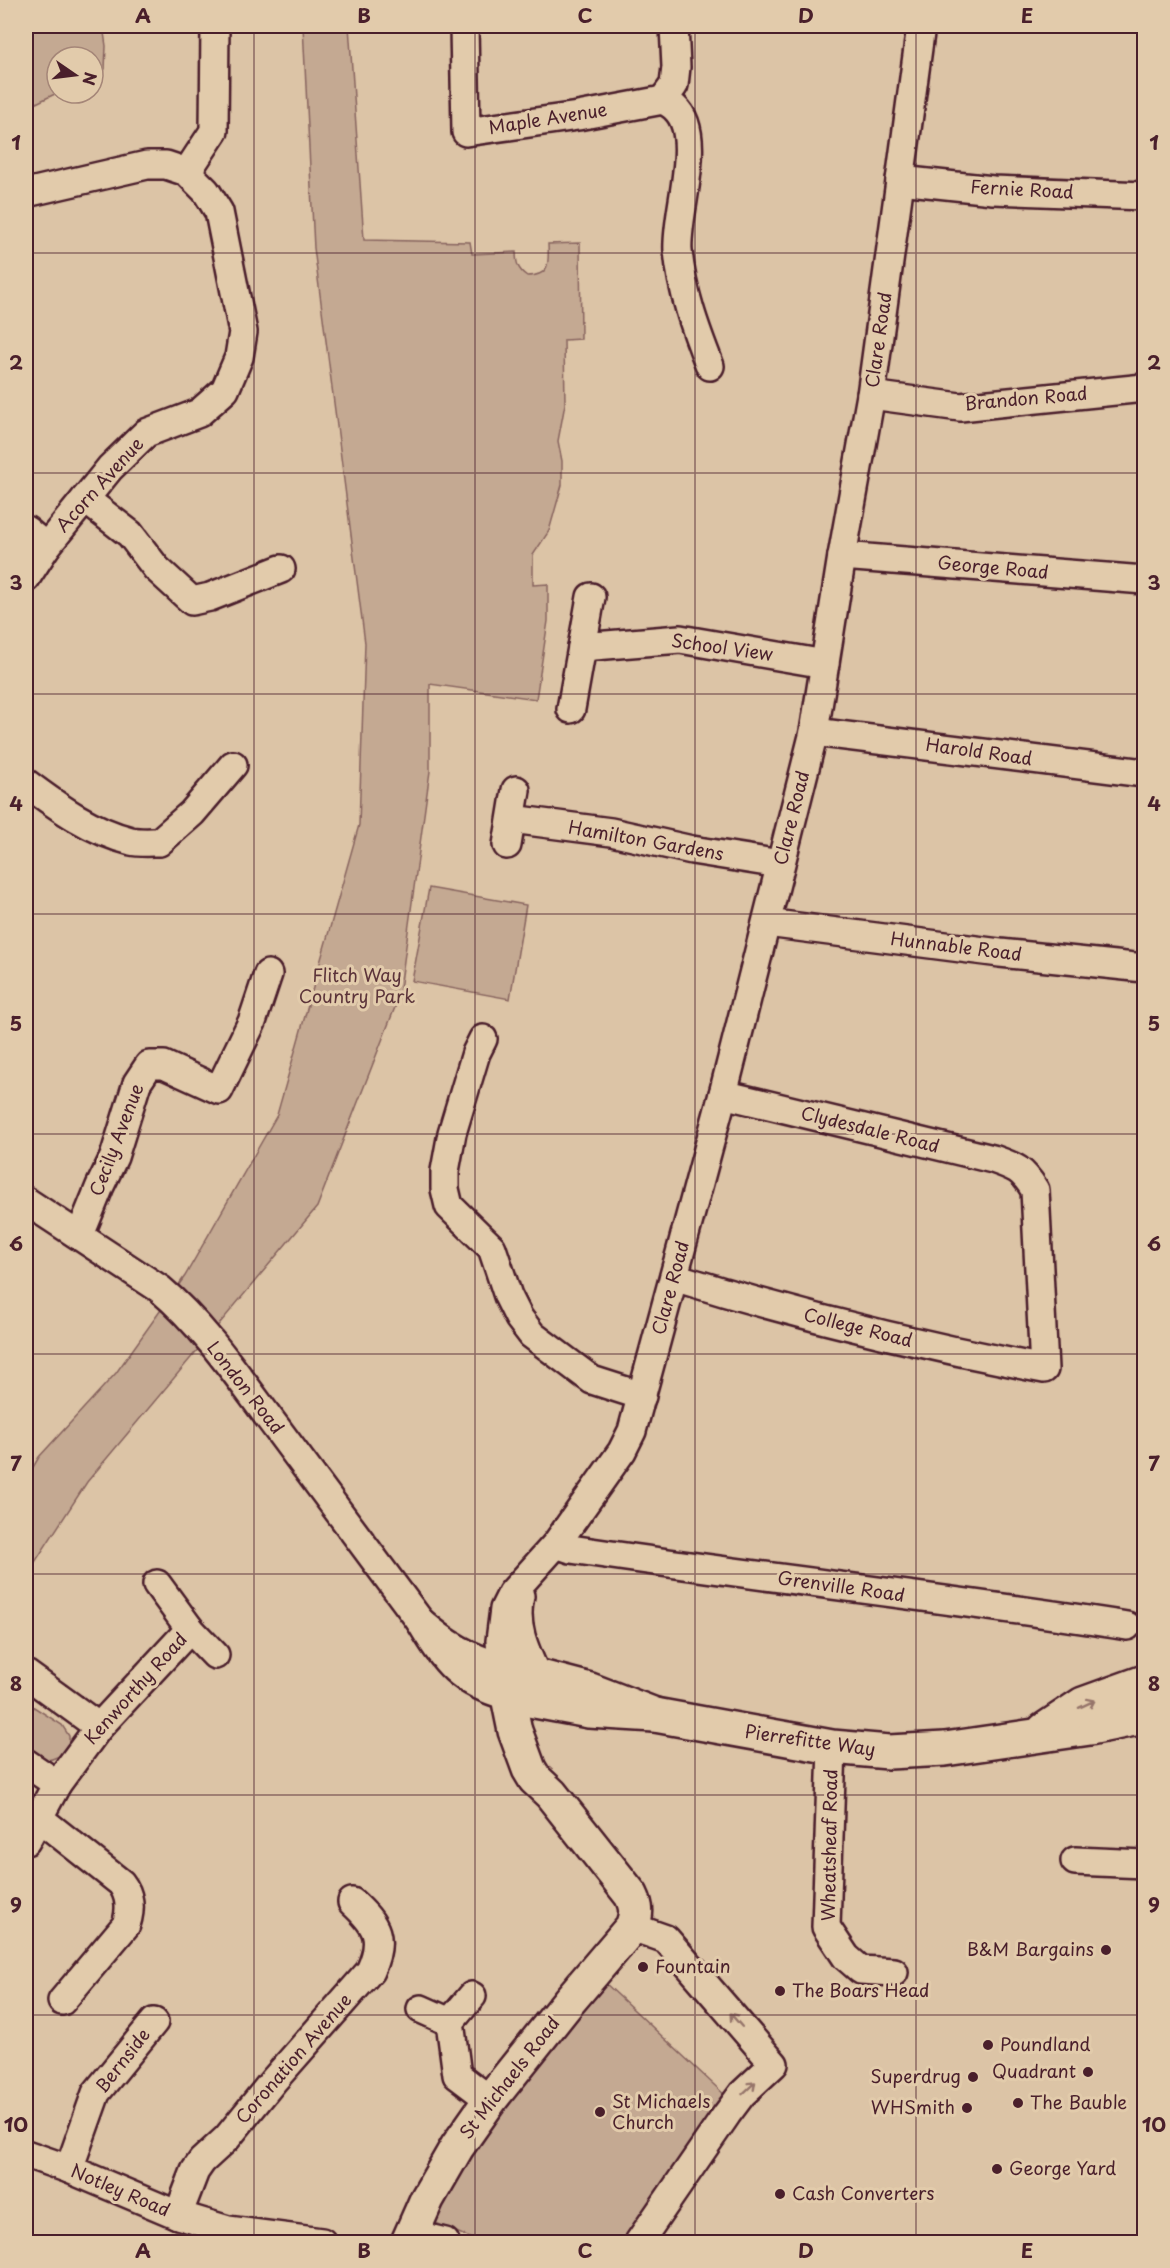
<svg xmlns="http://www.w3.org/2000/svg" width="1170" height="2268" viewBox="0 0 1170 2268" font-family="'Playpen Sans',sans-serif">
	<style>
		.green { fill: #c4a992; stroke: #87645e; stroke-width: 1.5 }
		.lines { fill: none; stroke-linecap: round; stroke-linejoin: round }
		.minor-casing { stroke: #4a1f2b; stroke-width: 32 }
		.major-casing { stroke: #4a1f2b; stroke-width: 38 }
		.minor { stroke: #e2cbab; stroke-width: 27 }
		.major { stroke: #e2cbab; stroke-width: 33 }
		.oneway { stroke: #96756b }
		.grid { fill: none; stroke: #4a1f2b; stroke-width: 1.5; stroke-opacity: 0.55 }
		.poi-dot { fill: #4a1f2b; stroke: #e2cbab; stroke-width: 2 }
		.labels { text-anchor: middle; stroke-width: 6; stroke-linejoin: round; paint-order: stroke }
		.street-label { font-size: 18px; fill: #4a1f2b; stroke: #e2cbab }
		.park-label { font-size: 18px; fill: #5c343a; stroke: #e2cbab }
		.poi-label { font-size: 18px; fill: #4a1f2b; stroke: #e2cbab; text-anchor: start }
		.neatline { fill: none; stroke: #4a1f2b; stroke-width: 2 }
		.grid-label { font-size: 20px; text-anchor: middle; font-weight: bold; fill: #4a1f2b }
	</style>
	<rect width="100%" height="100%" fill="#dcc4a6"/>
	<filter id="ink" filterUnits="userSpaceOnUse"><feTurbulence type="fractalNoise" baseFrequency=".0167" numOctaves="2"/><feDisplacementMap in="SourceGraphic" scale="12" xChannelSelector="R" yChannelSelector="G"/><feConvolveMatrix kernelMatrix="1 2 1 2 8 2 1 2 1" color-interpolation-filters="sRGB"/></filter>
	<g filter="url(#ink)">
		<g class="green">
			<polygon points="26,26 103,26 106,46 105,69 93,75 93,57 57,57 57,93 26,108"/>
			<path d="M303 26H349L364 240 470 242 472 254 516 252C516 263 518 270 527 276 550 276 549 263 548 244L580 243 581 339 564 340 565 404 558 441 562 461V485L549 531 533 555V585L548 584V621L536 699 430 684V771L399 997 317 1207 87 1482 26 1576V1479L39 1457 116 1373 185 1276 277 1115 359 825 365 643 314 248Z"/>
			<polygon points="429,888 526,905 510,999 412,981"/>
			<path d="M26 1702 62 1725 69 1736V1751C57 1758 39 1767 26 1758Z"/>
			<polygon points="603,1981 727,2097 628,2242 509,2242 470,2238 436,2223 434,2218 476,2138"/>
		</g>
		<g class="lines">
			<defs>
				<g id="minor">
					<polyline points="464,26 466,132 578,116 663,100 674,85 676,67 674,26"/>
					<path d="M663 100C667 102 672 105 675 108 705 135 675 214 678 251 682 292 695 328 710 366"/>
					<polyline points="187,172 214,131 215,26"/>
					<polyline points="900,180 993,190 1144,196"/>
					<polyline points="26,193 147,165 166,165 187,172 206,191 219,212 243,332 239,357 225,390 199,413 146,433 110,468 46,547 26,578"/>
					<polyline points="871,395 960,407 1144,388"/>
					<polyline points="85,499 130,534 156,568 192,601 210,597 281,569"/>
					<polyline points="26,530 46,547"/>
					<polyline points="842,556 1144,580"/>
					<polyline points="591,597 582,647 680,639 825,664"/>
					<polyline points="571,709 582,647"/>
					<polyline points="814,732 1144,773"/>
					<path d="M26 783C58 807 91 831 131 841 140 843 151 842 159 842L192 813 233 765"/>
					<polyline points="512,819 611,832 692,850 780,864"/>
					<polyline points="507,845 516,790"/>
					<polyline points="767,923 1000,953 1144,968"/>
					<polyline points="483,1039 476,1053 452,1133 445,1171 445,1189 449,1206 492,1248 508,1296 519,1318 532,1335 592,1380 642,1396"/>
					<path d="M26 1201 160 1289C206 1328 241 1381 278 1430 325 1494 373 1557 420 1621 445 1663 460 1683 508 1696"/>
					<polyline points="80,1235 100,1186 114,1157 137,1083 149,1065 164,1065 219,1090 252,1022 268,974"/>
					<path d="M674 1277C796 1315 919 1345 1044 1369L1035 1190C1022 1169 1016 1167 993 1159L723 1094"/>
					<path d="M556 1544 571 1549C756 1577 942 1597 1127 1626"/>
					<polyline points="157,1584 190,1629 215,1655"/>
					<path d="M520 1596C513 1625 525 1650 537 1676"/>
					<path d="M420 1621C447 1645 468 1657 502 1667L500 1641 504 1609 512 1593 556 1544 622 1451 632 1431 723 1094 814 732 842 556 871 395 921 26"/>
					<polyline points="26,1674 99,1727"/>
					<polyline points="832,1747 826,1927 846,1957 861,1970 894,1972"/>
					<polyline points="26,1763 57,1784"/>
					<path d="M39 1818 121 1883C131 1896 131 1910 126 1925L62 2001"/>
					<polyline points="26,1841 57,1784 99,1727 190,1629"/>
					<polyline points="1075,1861 1144,1864"/>
					<polyline points="632,1927 666,1939 774,2064 742,2094 727,2114 639,2242"/>
					<polyline points="421,2009 450,2022 472,1996"/>
					<polyline points="450,2022 457,2075 490,2100"/>
					<polyline points="26,2154 69,2169 178,2215 228,2230 322,2242"/>
					<polyline points="69,2169 96,2093 154,2022"/>
					<path d="M178 2215 195 2171 202 2161 227 2138 274 2080 370 1971C385 1938 377 1925 352 1902"/>
					<polyline points="411,2234 445,2242"/>
				</g>
				<g id="major">
					<polyline points="508,1696 589,1711 655,1715 832,1747 889,1752 945,1749 1090,1728 1144,1717"/>
					<polyline points="1044,1730 1083,1704 1144,1682"/>
					<path d="M408 2242 427 2199 457 2147 490 2100 569 2001 632 1927C637 1914 637 1907 631 1895L551 1794 535 1779 529 1769 515 1731 502 1667 590 1690 655 1715"/>
				</g>
			</defs>
			<use href="#minor" class="minor-casing"/>
			<use href="#major" class="major-casing"/>
			<use href="#minor" class="minor"/>
			<use href="#major" class="major"/>
		</g>
		<defs><path id="oneway-shaft" d="M-6 0H5M1.5-3L5.5 0L1.5 3" fill="none" stroke-width="1.6" stroke-linecap="round" stroke-linejoin="round" transform="scale(1.5)"/></defs>
		<g class="oneway">
			<use href="#oneway-shaft" transform="translate(1087 1704) rotate(-25)"/>
			<use href="#oneway-shaft" transform="translate(736 2020) rotate(-131)"/>
			<use href="#oneway-shaft" transform="translate(749 2088) rotate(-43)"/>
		</g>
	</g>
	<path class="grid" d="M254 26V2242M475 26V2242M695 26V2242M916 26V2242M26 253H1144M26 473H1144M26 694H1144M26 914H1144M26 1134H1144M26 1354H1144M26 1574H1144M26 1795H1144M26 2015H1144"/>
	<g class="poi-dot">
		<circle cx="1106" cy="1950" r="6"/>
		<circle cx="643" cy="1967" r="6"/>
		<circle cx="780" cy="1991" r="6"/>
		<circle cx="988" cy="2045" r="6"/>
		<circle cx="1088" cy="2072" r="6"/>
		<circle cx="973" cy="2077" r="6"/>
		<circle cx="1018" cy="2103" r="6"/>
		<circle cx="967" cy="2108" r="6"/>
		<circle cx="600" cy="2112" r="6"/>
		<circle cx="997" cy="2169" r="6"/>
		<circle cx="780" cy="2194" r="6"/>
	</g>
	<g class="labels">
		<g class="street-label">
			<text transform="translate(548 119) rotate(-9)" y="6">Maple Avenue</text>
			<text transform="translate(1022 190) rotate(3)" y="6">Fernie Road</text>
			<text transform="translate(879 340) rotate(-82)" y="6">Clare Road</text>
			<text transform="translate(1026 399) rotate(-5)" y="6">Brandon Road</text>
			<text transform="translate(100 485) rotate(-48)" y="6">Acorn Avenue</text>
			<text transform="translate(993 568) rotate(5)" y="6">George Road</text>
			<text transform="translate(722 648) rotate(8)" y="6">School View</text>
			<text transform="translate(979 752) rotate(8)" y="6">Harold Road</text>
			<text transform="translate(792 818) rotate(-76)" y="6">Clare Road</text>
			<text transform="translate(646 841) rotate(10)" y="6">Hamilton Gardens</text>
			<text transform="translate(956 947) rotate(7)" y="6">Hunnable Road</text>
			<text transform="translate(870 1130) rotate(14)" y="6">Clydesdale Road</text>
			<text transform="translate(117 1140) rotate(-69)" y="6">Cecily Avenue</text>
			<text transform="translate(671 1288) rotate(-75)" y="6">Clare Road</text>
			<text transform="translate(858 1328) rotate(14)" y="6">College Road</text>
			<text transform="translate(245 1388) rotate(52)" y="6">London Road</text>
			<text transform="translate(841 1587) rotate(8)" y="6">Grenville Road</text>
			<text transform="translate(136 1689) rotate(-48)" y="6">Kenworthy Road</text>
			<text transform="translate(810 1741) rotate(8)" y="6">Pierrefitte Way</text>
			<text transform="translate(830 1845) rotate(-89)" y="6">Wheatsheaf Road</text>
			<text transform="translate(294 2059) rotate(-49)" y="6">Coronation Avenue</text>
			<text transform="translate(123 2061) rotate(-52)" y="6">Bernside</text>
			<text transform="translate(510 2078) rotate(-52)" y="6">St Michaels Road</text>
			<text transform="translate(120 2191) rotate(23)" y="6">Notley Road</text>
		</g>
		<g class="park-label">
			<text x="357" y="982">Flitch Way<tspan x="357" dy="21">Country Park</tspan></text>
		</g>
		<g class="poi-label">
			<text x="1094" y="1956" text-anchor="end">B&amp;M Bargains</text>
			<text x="655" y="1973">Fountain</text>
			<text x="792" y="1997">The Boars Head</text>
			<text x="1000" y="2051">Poundland</text>
			<text x="1076" y="2078" text-anchor="end">Quadrant</text>
			<text x="961" y="2083" text-anchor="end">Superdrug</text>
			<text x="612" y="2108">St Michaels<tspan x="612" dy="21">Church</tspan></text>
			<text x="1030" y="2109">The Bauble</text>
			<text x="955" y="2114" text-anchor="end">WHSmith</text>
			<text x="1009" y="2175">George Yard</text>
			<text x="792" y="2200">Cash Converters</text>
		</g>
	</g>
	<rect width="1170" height="2268" fill="none" stroke="#e2cbab" stroke-width="66"/>
	<g transform="translate(75 75) rotate(104)"><circle r="28" fill="#e2cbab" stroke="#a58678" stroke-width="1.5"/>
	<path d="M0-4.5L10 22L0 15L-10 22Z" fill="#4a1f2b"/>
	<text y="-9" font-size="16" font-weight="bold" text-anchor="middle" fill="#4a1f2b">N</text>
	</g>
	<rect x="33" y="33" width="1104" height="2202" class="neatline"/>
	<g class="grid-label">
		<text x="143" y="23">A</text>
		<text x="364" y="23">B</text>
		<text x="585" y="23">C</text>
		<text x="806" y="23">D</text>
		<text x="1027" y="23">E</text>
		<text x="16" y="150">1</text>
		<text x="1154" y="150">1</text>
		<text x="16" y="370">2</text>
		<text x="1154" y="370">2</text>
		<text x="16" y="590">3</text>
		<text x="1154" y="590">3</text>
		<text x="16" y="811">4</text>
		<text x="1154" y="811">4</text>
		<text x="16" y="1031">5</text>
		<text x="1154" y="1031">5</text>
		<text x="16" y="1251">6</text>
		<text x="1154" y="1251">6</text>
		<text x="16" y="1471">7</text>
		<text x="1154" y="1471">7</text>
		<text x="16" y="1691">8</text>
		<text x="1154" y="1691">8</text>
		<text x="16" y="1912">9</text>
		<text x="1154" y="1912">9</text>
		<text x="16" y="2132">10</text>
		<text x="1154" y="2132">10</text>
		<text x="143" y="2258">A</text>
		<text x="364" y="2258">B</text>
		<text x="585" y="2258">C</text>
		<text x="806" y="2258">D</text>
		<text x="1027" y="2258">E</text>
	</g>
</svg>
